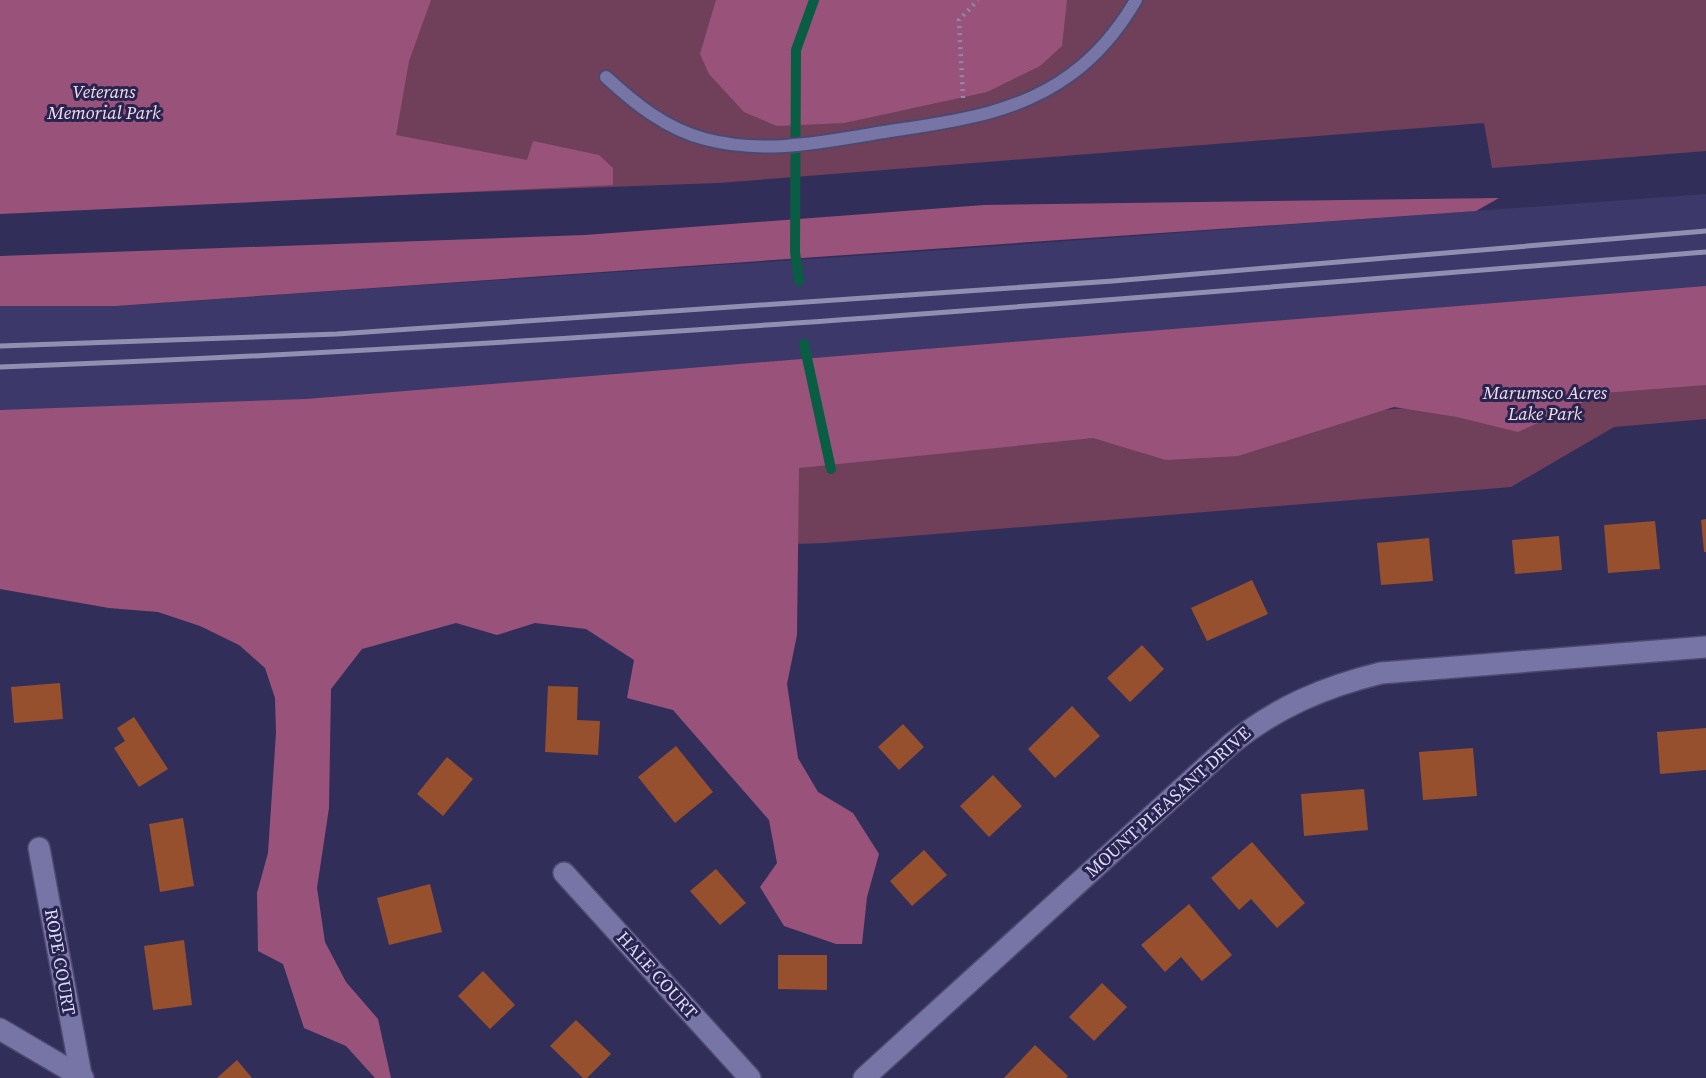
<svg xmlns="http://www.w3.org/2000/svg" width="1706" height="1078" viewBox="0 0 1706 1078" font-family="'Source Serif 4',serif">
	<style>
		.built { fill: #3d386a }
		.green { fill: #70405b }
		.forest { fill: #99537b }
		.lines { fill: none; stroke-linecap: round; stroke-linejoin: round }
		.stream { stroke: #095d43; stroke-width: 10 }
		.building { fill: #96502d }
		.lane-casing { stroke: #4d486e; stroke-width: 16 }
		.street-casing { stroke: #4d486e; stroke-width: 24 }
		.path { stroke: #8c8aad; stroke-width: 4.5; stroke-dasharray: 2 5; stroke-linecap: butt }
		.lane { stroke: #7774a6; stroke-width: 12 }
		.street { stroke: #7774a6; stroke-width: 21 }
		.rail { stroke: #908eb1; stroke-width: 5 }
		.labels { text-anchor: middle; stroke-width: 6; stroke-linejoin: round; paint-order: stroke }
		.park-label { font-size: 18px; font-style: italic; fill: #f2dde8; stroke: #29244f }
		.street-label { font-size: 18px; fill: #dadaf5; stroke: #29244f }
	</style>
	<rect width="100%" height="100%" fill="#322e5a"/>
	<polygon class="built" points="1706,194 1706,328 0,438 0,306 115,306 958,249"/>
	<g class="green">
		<polygon points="0,0 1706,0 1706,151 1492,168 1484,123 718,183 68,207"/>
		<polygon points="1706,333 1706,419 1614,427 1511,487 825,543 0,568 0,492 806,453 1489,402"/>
	</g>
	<g class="forest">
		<polygon points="0,0 431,0 409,61 396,135 527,160 533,141 599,155 613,168 613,185 0,214"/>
		<polygon points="716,0 1067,0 1062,46 1040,66 987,92 844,123 777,126 744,112 709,74 700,54"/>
		<polygon points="1499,198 1476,211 115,306 0,306 0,256 585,235 984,205"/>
		<polygon points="1706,286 1706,385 1603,393 1518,432 1457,417 1394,407 1238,456 1166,460 1093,438 799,468 797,635 787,684 798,758 818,792 853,813 879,854 867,897 862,944 836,944 784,926 760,887 777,863 769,820 673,710 627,698 634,660 586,629 535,623 497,635 456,623 362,649 331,689 329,808 317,888 325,942 346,982 378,1019 391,1078 375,1078 346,1046 304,1028 283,964 258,951 257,893 268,853 276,733 275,698 265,668 239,645 200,626 158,612 109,608 0,589 0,410 306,399"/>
	</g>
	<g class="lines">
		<g class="stream">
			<polyline points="799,281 795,252 796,50 814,0"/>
			<polyline points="804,344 831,469"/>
		</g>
	</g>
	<g class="building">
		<polygon points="1706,519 1706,552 1704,552 1701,520"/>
		<polygon points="1655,521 1660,569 1608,573 1604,525"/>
		<polygon points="1559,536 1562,570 1515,574 1512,540"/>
		<polygon points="1429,538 1433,581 1381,585 1377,543"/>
		<polygon points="1252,580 1268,614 1207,641 1191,608"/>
		<polygon points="1142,645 1164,669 1130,702 1107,678"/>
		<polygon points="60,683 63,719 14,723 11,687"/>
		<polygon points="548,686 578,687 577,720 600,721 598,755 545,752"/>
		<polygon points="1072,706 1100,736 1055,778 1028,749"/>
		<polygon points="134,717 168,769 139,787 114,748 125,741 117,728"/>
		<polygon points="903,724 924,747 899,770 878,747"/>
		<polygon points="1706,728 1706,770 1660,774 1657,732"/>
		<polygon points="676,746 713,792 675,823 638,777"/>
		<polygon points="1473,748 1477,796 1423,800 1419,752"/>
		<polygon points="447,757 473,779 443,816 417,794"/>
		<polygon points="993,775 1022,806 989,837 960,806"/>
		<polygon points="1364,789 1368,830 1304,836 1301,794"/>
		<polygon points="183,818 194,886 160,892 149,824"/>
		<polygon points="1252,842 1305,903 1277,928 1251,899 1239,910 1211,878"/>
		<polygon points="924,850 947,875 912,906 890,881"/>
		<polygon points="716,869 746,903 720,925 690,891"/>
		<polygon points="430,884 442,932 389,945 377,898"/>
		<polygon points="1189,904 1232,955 1202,981 1181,957 1165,972 1141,945"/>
		<polygon points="184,940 192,1005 153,1010 144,946"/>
		<polygon points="778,955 827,955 827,990 778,989"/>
		<polygon points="483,971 515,1005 490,1029 458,996"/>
		<polygon points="1102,983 1127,1007 1094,1041 1069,1017"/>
		<polygon points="576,1020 611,1054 587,1078 583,1078 550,1046"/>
		<polygon points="1035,1045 1068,1076 1066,1078 1004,1078"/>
		<polygon points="237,1060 252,1078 217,1078"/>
	</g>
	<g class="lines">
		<defs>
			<path id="lane" d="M606 77C634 103 666 129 705 139 765 155 823 142 884 132 948 122 1016 115 1070 75 1098 55 1119 29 1136 0"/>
			<g id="street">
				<polyline points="39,848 81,1075"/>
				<polyline points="564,873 750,1078"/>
				<polyline points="0,1029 83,1078"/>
				<path d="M864 1078 1231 744C1277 707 1324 687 1381 673L1706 647"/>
			</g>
		</defs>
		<use href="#lane" class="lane-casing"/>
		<use href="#street" class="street-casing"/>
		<polyline class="path" points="963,98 959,20 978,0"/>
		<use href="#lane" class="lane"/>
		<use href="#street" class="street"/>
		<g class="rail">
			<polyline points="0,346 337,334 1113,281 1706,231"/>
			<path d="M0 367C570 346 1138 298 1706 252"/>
		</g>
	</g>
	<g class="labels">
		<g class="park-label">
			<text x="104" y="98">Veterans<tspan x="104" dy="21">Memorial Park</tspan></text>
			<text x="1545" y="399">Marumsco Acres<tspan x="1545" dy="21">Lake Park</tspan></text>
		</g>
		<g class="street-label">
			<text transform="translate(1168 802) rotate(-42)" y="6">MOUNT PLEASANT DRIVE</text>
			<text transform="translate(60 962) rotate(80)" y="6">ROPE COURT</text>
			<text transform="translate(657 975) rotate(48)" y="6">HALE COURT</text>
		</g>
	</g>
</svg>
